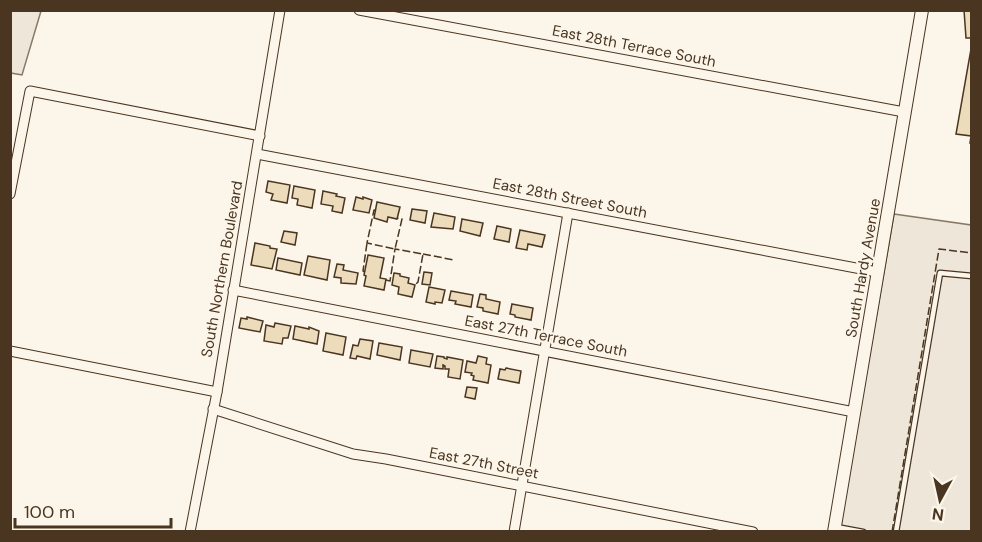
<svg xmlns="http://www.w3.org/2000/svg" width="982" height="542" viewBox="0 0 982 542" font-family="'DM Sans',sans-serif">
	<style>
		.green { fill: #ede6d9; stroke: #887966; stroke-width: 1.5 }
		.building { fill: #ecdcbc; stroke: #4a3520; stroke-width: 1.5 }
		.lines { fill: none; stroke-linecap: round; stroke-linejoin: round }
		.service-casing { stroke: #4a3520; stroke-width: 7 }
		.minor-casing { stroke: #4a3520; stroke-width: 11 }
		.tertiary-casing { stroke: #4a3520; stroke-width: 14 }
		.path { stroke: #7f6f5c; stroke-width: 2; stroke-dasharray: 4.5 3; stroke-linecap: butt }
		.service { stroke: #fbf6e9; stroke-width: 4.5 }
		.minor { stroke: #fbf6e9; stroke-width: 9 }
		.tertiary { stroke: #fbf6e9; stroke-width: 12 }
		.fence { stroke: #4a3520; stroke-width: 1.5; stroke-dasharray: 8 3; stroke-linecap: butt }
		.labels { text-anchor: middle; stroke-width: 4.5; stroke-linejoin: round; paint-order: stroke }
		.street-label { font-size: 15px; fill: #4a3520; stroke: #fbf6e9 }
	</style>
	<rect width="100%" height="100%" fill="#fbf6e9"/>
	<g class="green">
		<polygon points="10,11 41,11 22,75 11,73"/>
		<polygon points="894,214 971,225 971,531 839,532"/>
	</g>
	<g class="building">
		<polygon points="964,10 972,10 972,38 966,38"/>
		<polygon points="971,49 972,49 972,143 970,143 971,136 956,134"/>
		<polygon points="268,181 290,185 287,203 271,200 273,194 266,192"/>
		<polygon points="294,186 315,190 312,208 297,205 298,199 292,198"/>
		<polygon points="323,191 337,194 336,196 345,198 342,213 332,211 333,206 321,204"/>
		<polygon points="356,197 363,199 363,197 372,200 369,213 353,210"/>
		<polygon points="377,202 400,207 397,219 388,217 387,222 374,218"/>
		<polygon points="412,209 427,211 425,223 410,220"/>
		<polygon points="434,213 455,217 453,229 431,227"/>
		<polygon points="462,219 483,223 480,236 460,231"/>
		<polygon points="497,226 511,229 509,242 494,239"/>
		<polygon points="520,230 545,235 542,247 528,244 527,250 516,248"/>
		<polygon points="284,231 297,233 295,245 281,242"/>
		<polygon points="255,243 270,246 270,248 277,249 272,269 251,265"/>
		<polygon points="368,255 384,258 380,278 386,279 384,290 364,286 366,276 364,275"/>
		<polygon points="308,256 330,260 327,280 304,275"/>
		<polygon points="278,258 302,263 300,275 276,270"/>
		<polygon points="337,264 344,265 343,270 358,273 356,284 341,283 341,278 334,277"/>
		<polygon points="424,272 432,273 430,285 422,284"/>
		<polygon points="394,273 400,274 400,276 409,278 408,283 415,285 412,297 398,294 399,287 392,285"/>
		<polygon points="429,287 445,290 442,303 435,302 435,304 426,302"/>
		<polygon points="451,291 473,295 471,307 455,304 456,301 449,300"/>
		<polygon points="480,294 486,295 486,299 500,302 498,314 483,311 483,308 477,307"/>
		<polygon points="512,304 533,308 531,320 515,317 515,315 510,314"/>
		<polygon points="247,317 263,321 260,332 239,328 241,318 247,319"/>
		<polygon points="275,323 291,326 288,338 283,338 282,344 264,341 266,325 274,327"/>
		<polygon points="295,326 309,329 309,327 319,331 317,344 293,339"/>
		<polygon points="326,333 346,337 343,355 323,351"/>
		<polygon points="360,339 373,341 370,359 357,356 356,359 350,358 353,345 358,346"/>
		<polygon points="379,343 402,347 400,360 377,355"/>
		<polygon points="411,350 433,354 430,367 409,363"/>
		<polygon points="437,356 444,357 444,358 447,359 447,357 463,360 460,379 448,377 449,369 445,369 445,366 443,365 443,369 435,368"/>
		<polygon points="478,356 487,358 486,364 491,365 488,383 473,380 474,376 471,375 472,373 465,372 467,361 476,363"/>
		<polygon points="506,368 521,371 519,383 498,379 500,369 505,370"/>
		<polygon points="467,387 477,388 475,399 465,397"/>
	</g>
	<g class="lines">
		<defs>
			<g id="service">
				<polyline points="836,527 863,532"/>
				<polyline points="896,532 940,273 972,276"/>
			</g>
			<g id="minor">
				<polyline points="359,10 904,112"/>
				<polyline points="257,154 877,272"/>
				<polyline points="10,194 30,91 260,136"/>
				<polyline points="233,290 854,412"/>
				<polyline points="10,351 217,392"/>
				<polyline points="213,409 353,454 386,459 753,532"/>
				<polyline points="190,532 217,392 280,10"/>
				<polyline points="514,532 568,213"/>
			</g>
			<polyline id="tertiary" points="834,532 922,10"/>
		</defs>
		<use href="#service" class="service-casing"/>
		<use href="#minor" class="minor-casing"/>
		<use href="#tertiary" class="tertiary-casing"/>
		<polyline class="path" points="950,10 950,12"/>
		<use href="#service" class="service"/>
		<use href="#minor" class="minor"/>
		<use href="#tertiary" class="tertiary"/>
		<g class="fence">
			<polyline points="376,211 374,210 367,243 395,249 402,219 397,218"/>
			<polyline points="423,254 454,260"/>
			<polyline points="365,272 363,271 367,243"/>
			<polyline points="386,280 390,281 395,249 423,254 418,282 415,285"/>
			<polyline points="892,532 939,249 972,253"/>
		</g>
	</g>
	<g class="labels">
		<g class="street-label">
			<text transform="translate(634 46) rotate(11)" y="5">East 28th Terrace South</text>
			<text transform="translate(570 198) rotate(11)" y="5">East 28th Street South</text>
			<text transform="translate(863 268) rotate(-80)" y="5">South Hardy Avenue</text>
			<text transform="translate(222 269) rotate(-80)" y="5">South Northern Boulevard</text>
			<text transform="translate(546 336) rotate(11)" y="5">East 27th Terrace South</text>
			<text transform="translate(484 463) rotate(11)" y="5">East 27th Street</text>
		</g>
	</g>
	<rect width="982" height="542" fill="none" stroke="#4a3520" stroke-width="24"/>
	<g transform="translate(940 500) rotate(188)" stroke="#fbf6e9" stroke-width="4.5" paint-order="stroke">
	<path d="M0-4.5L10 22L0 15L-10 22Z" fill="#4a3520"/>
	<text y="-9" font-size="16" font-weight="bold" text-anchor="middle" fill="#4a3520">N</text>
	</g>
	<path d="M15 518v9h156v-9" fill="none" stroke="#4a3520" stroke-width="3"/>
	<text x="24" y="518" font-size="18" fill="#4a3520" stroke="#fbf6e9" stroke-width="4.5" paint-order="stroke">100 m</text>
</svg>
